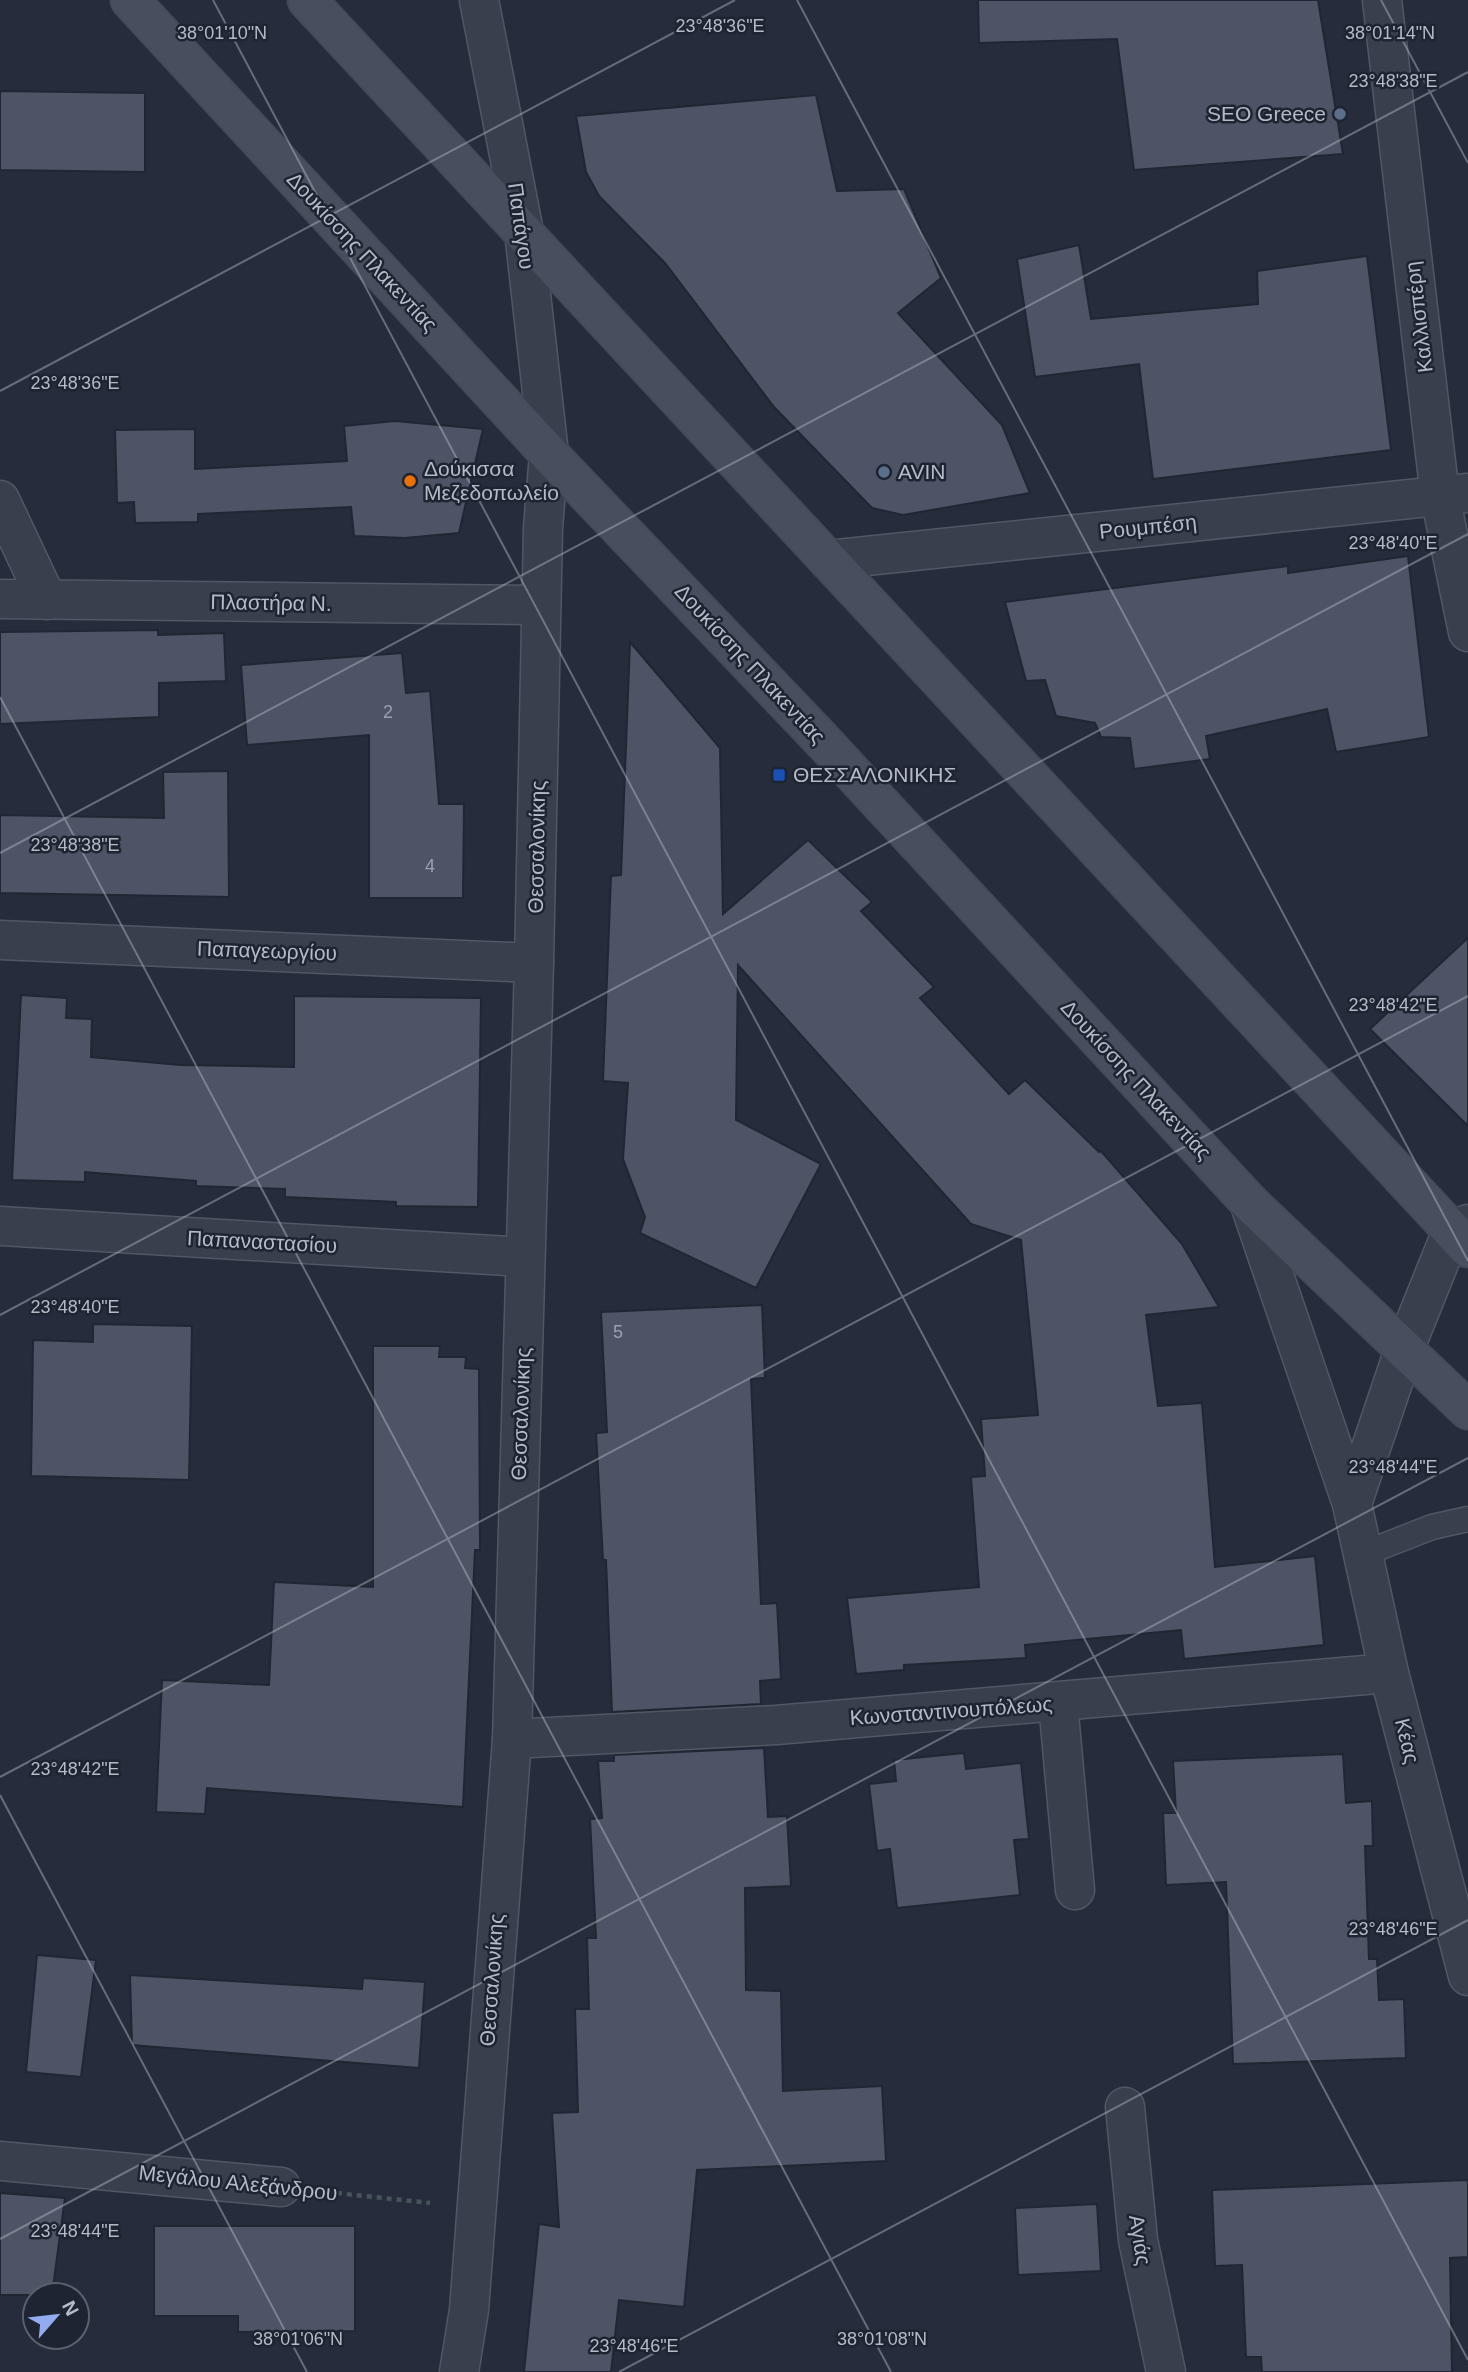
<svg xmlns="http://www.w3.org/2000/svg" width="1468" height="2372" viewBox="0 0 1468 2372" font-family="Arial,sans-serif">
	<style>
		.building { fill: #4c5465; stroke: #202633; stroke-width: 2 }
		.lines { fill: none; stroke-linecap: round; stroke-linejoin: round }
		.service-casing { stroke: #515764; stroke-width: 27 }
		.minor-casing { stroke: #515764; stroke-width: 41 }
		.secondary-casing { stroke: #424855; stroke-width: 41 }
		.path { stroke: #455559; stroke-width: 4.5; stroke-dasharray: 5 5; stroke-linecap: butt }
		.service { stroke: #393f4c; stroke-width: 24 }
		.minor { stroke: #393f4c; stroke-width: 38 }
		.secondary { stroke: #484e5e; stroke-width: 38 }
		.ticks { fill: none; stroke: #b5bac7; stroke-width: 2; stroke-opacity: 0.45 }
		.service-dot { fill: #5c6f8a; stroke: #1e2431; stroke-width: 2.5 }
		.food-dot { fill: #e8710a; stroke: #1e2431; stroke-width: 2.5 }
		.transit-dot { fill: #1a4fb4; stroke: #1e2431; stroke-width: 2.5 }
		.labels { text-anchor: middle; stroke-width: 5; stroke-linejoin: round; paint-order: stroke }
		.number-label { font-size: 18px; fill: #9ba0ae }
		.poi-label { font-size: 21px; fill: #b5bac7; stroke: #1e2431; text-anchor: start }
		.street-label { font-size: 21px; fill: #b5bac7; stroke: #1e2431 }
		.ticks-label { font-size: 18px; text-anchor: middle; fill: #b5bac7; stroke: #1e2431; stroke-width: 5; stroke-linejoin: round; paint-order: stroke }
	</style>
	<rect width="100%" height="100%" fill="#262c3b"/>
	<g class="building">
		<polygon points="978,0 1318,0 1343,154 1134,170 1117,39 979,43"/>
		<polygon points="0,91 145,93 145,172 0,170"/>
		<polygon points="816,95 837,191 904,189 941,278 898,313 1002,425 1030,493 903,515 872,508 774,407 665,263 599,196 586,172 576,116"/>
		<polygon points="1079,245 1091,319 1258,304 1257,271 1367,256 1391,450 1153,479 1139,364 1035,377 1017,259"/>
		<polygon points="395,421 483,429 459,533 405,538 354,536 351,507 198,514 198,522 135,523 134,502 117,503 115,430 195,429 195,469 347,461 344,426"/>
		<polygon points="1408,556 1429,737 1336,752 1327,709 1206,736 1210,759 1134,769 1130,738 1101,737 1095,723 1056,716 1045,680 1026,681 1005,602 1288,566 1288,573"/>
		<polygon points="158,630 158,635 224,633 226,681 159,683 159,717 0,724 0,632"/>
		<polygon points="630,642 720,748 723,914 808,840 872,902 861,911 934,987 920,998 1009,1094 1025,1080 1099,1152 1101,1151 1182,1244 1219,1307 1146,1315 1158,1406 1202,1403 1215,1567 1315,1556 1324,1645 1184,1659 1181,1630 1025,1645 1026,1658 904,1665 904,1670 856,1674 847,1598 979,1587 971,1477 985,1476 981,1419 1038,1415 1021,1240 971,1224 738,965 736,1120 821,1164 756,1288 640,1233 645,1217 623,1159 628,1083 603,1081 611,876 621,875"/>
		<polygon points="402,653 406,693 430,691 439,804 464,804 463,898 369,898 369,735 247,745 241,665"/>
		<polygon points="228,771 229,897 0,893 0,815 164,818 163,772"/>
		<polygon points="1468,938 1468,1126 1370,1029"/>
		<polygon points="21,995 67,998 66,1018 92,1019 91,1057 181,1065 294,1067 294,996 481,998 478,1207 396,1206 396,1202 285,1197 285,1189 196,1186 196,1181 85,1172 85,1182 12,1180"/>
		<polygon points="762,1305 765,1378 751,1379 761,1604 777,1603 781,1679 760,1681 761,1704 612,1712 606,1560 603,1560 596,1433 607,1432 601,1312"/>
		<polygon points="93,1324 192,1326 189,1480 31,1476 33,1340 93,1342"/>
		<polygon points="373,1346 440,1346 439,1357 466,1357 465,1368 479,1369 480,1550 475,1550 463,1807 207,1788 205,1814 156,1812 162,1680 269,1685 274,1582 373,1587"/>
		<polygon points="764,1748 768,1817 787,1816 791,1886 745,1888 746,1990 781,1991 783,2091 882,2086 886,2161 697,2170 684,2307 619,2300 611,2372 524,2372 539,2224 559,2227 552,2113 578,2112 575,2009 589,2009 587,1938 596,1938 590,1819 602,1818 598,1761 614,1761 614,1755"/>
		<polygon points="964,1753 966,1769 1021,1763 1029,1839 1014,1840 1020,1895 897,1908 890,1849 877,1851 869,1784 896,1781 894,1760"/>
		<polygon points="1343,1754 1346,1803 1372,1801 1373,1846 1365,1846 1369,1959 1377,1959 1379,2000 1404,1999 1406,2058 1233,2064 1226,1882 1166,1885 1163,1813 1176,1813 1173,1761"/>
		<polygon points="37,1955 96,1960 81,2077 26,2072"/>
		<polygon points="130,1975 362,1989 363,1978 425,1982 419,2068 132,2045"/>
		<polygon points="1468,2180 1468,2257 1450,2258 1452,2372 1262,2372 1261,2357 1246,2357 1242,2265 1215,2266 1212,2190"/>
		<polygon points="0,2193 65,2198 52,2295 0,2295"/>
		<polygon points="1097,2204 1101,2271 1018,2275 1015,2208"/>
		<polygon points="154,2226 355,2226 355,2331 238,2332 238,2316 154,2316"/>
	</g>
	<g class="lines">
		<defs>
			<polyline id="service" points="1363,1554 1432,1527 1468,1519"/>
			<g id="minor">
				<polyline points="1382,0 1440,496 1468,632"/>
				<polyline points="0,500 47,600"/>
				<polyline points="828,560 1468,493"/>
				<polyline points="0,599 541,605"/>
				<polyline points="0,940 534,963"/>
				<polyline points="1249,1202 1352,1504 1389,1673 1468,1976"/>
				<polyline points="0,1226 525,1257"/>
				<polyline points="1352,1504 1404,1350 1452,1231 1468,1224"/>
				<polyline points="1058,1703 1075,1890"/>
				<polyline points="512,1739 776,1725 1389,1673"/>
				<polyline points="1125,2107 1138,2240 1166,2372"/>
				<polyline points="0,2161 281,2187"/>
				<polyline points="459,2372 469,2310 512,1739 534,963 543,528 549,454 524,232 479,0"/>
			</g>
			<g id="secondary">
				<polyline points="130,0 549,454 820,738 1249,1202 1468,1410"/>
				<polyline points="307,0 1468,1248"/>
			</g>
		</defs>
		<use href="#service" class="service-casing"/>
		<use href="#minor" class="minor-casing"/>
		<use href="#secondary" class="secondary-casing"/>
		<polyline class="path" points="327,2192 430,2203"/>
		<use href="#service" class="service"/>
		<use href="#minor" class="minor"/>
		<use href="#secondary" class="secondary"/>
	</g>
	<path class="ticks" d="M213 0 1468 2360M797 0 1468 1261M1381 0 1468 163M0 391 735 0M0 697 891 2372M0 853 1468 72M0 1315 1468 534M0 1777 1468 996M0 1795 307 2372M0 2239 1468 1458M619 2372 1468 1920"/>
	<g class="service-dot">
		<circle cx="1340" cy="114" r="7"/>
		<circle cx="884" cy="472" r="7"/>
	</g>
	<circle class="food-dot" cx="410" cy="481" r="7"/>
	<rect class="transit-dot" x="772" y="768" width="14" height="14" rx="3.5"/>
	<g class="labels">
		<g class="number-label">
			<text x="388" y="718">2</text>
			<text x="430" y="872">4</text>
			<text x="618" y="1338">5</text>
		</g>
		<g class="poi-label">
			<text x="1326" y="121" text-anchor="end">SEO Greece</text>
			<text x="424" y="476">Δούκισσα<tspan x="424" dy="24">Μεζεδοπωλείο</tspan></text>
			<text x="898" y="479">AVIN</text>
			<text x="793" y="782">ΘΕΣΣΑΛΟΝΙΚΗΣ</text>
		</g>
		<g class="street-label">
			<text transform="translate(521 226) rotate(82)" y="7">Παπάγου</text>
			<text transform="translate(362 252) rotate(47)" y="7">Δουκίσσης Πλακεντίας</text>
			<text transform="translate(1419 317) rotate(-97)" y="7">Καλλισπέρη</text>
			<text transform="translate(1148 527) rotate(-6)" y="7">Ρουμπέση</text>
			<text transform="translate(271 603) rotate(1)" y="7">Πλαστήρα Ν.</text>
			<text transform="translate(750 664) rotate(47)" y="7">Δουκίσσης Πλακεντίας</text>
			<text transform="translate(537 847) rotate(-89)" y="7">Θεσσαλονίκης</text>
			<text transform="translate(267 951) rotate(2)" y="7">Παπαγεωργίου</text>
			<text transform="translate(1136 1080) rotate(47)" y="7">Δουκίσσης Πλακεντίας</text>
			<text transform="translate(262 1242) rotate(3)" y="7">Παπαναστασίου</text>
			<text transform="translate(521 1414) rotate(-88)" y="7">Θεσσαλονίκης</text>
			<text transform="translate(951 1711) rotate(-4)" y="7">Κωνσταντινουπόλεως</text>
			<text transform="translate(1407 1741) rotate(76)" y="7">Κέας</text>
			<text transform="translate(492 1980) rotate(-86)" y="7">Θεσσαλονίκης</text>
			<text transform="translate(238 2183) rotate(6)" y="7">Μεγάλου Αλεξάνδρου</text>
			<text transform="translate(1140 2240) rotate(81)" y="7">Αγιάς</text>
		</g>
	</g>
	<g class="ticks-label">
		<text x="720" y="32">23°48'36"E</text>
		<text x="222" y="39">38°01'10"N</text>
		<text x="1390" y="39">38°01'14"N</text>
		<text x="1393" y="87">23°48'38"E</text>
		<text x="75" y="389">23°48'36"E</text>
		<text x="1393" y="549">23°48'40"E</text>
		<text x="75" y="851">23°48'38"E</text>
		<text x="1393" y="1011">23°48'42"E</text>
		<text x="75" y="1313">23°48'40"E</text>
		<text x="1393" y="1473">23°48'44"E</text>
		<text x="75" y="1775">23°48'42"E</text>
		<text x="1393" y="1935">23°48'46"E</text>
		<text x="75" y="2237">23°48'44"E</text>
		<text x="298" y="2345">38°01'06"N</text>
		<text x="882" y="2345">38°01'08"N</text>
		<text x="634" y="2352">23°48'46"E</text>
	</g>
	<g transform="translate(56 2316) rotate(62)"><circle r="33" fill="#1e2431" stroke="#5a606d" stroke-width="2"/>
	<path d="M0-5L12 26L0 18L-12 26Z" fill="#92acef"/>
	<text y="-10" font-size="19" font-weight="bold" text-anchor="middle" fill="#b5bac7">N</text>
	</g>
</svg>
